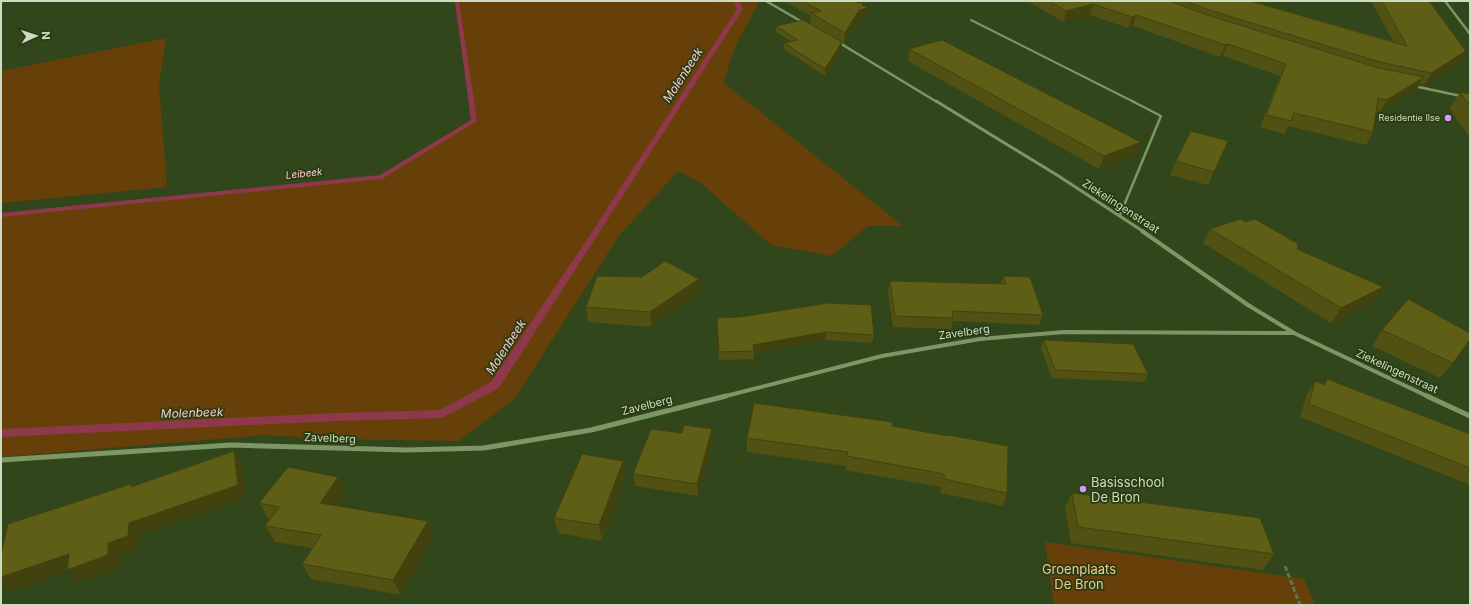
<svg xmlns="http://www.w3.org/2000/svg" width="1471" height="606" viewBox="0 0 1471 606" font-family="Inter,sans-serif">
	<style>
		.green { fill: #664008 }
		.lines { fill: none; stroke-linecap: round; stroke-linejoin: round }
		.stream { fill: #8d394b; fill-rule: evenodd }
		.path-far1 { stroke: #61734f; stroke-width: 1.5; stroke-dasharray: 2.5 1; stroke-linecap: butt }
		.path { stroke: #61734f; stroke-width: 3; stroke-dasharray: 5 2.5; stroke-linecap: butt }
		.service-far1 { stroke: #7d9764; stroke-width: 2 }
		.service { stroke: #7d9764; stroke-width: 2.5 }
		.minor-far3 { stroke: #7d9764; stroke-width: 2.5 }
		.minor-far2 { stroke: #7d9764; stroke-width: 3 }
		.minor-far1 { stroke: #7d9764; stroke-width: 4 }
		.minor { stroke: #7d9764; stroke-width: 5 }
		.wall { fill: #515113 }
		.shaded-wall { fill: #42420f }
		.building { fill: #5e5e16; stroke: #42420f }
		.poi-dot { fill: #d39cfc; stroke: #283b11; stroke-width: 1.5 }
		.labels { text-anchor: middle; stroke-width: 3.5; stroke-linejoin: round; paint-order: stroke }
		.far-poi-label { font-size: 9px; fill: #cedbc3; stroke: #283b11; text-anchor: end }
		.far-water-label { font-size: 10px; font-style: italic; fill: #fcc9d0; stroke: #283b11 }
		.street-label { font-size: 11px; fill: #cedbc3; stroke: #283b11 }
		.water-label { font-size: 12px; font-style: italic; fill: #fcc9d0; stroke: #283b11 }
		.near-poi-label { font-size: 13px; fill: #cedbc3; stroke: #283b11; text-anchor: start }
		.near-park-label { font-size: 13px; fill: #f5c792; stroke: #283b11 }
	</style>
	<rect width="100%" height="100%" fill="#32461c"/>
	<g class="green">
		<polygon points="454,1 757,1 759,2 736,45 723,82 903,226 868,226 832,256 771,245 701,183 678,171 618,237 515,398 459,441 335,439 264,435 1,457 1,213 382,177 474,121"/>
		<polygon points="166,38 159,85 167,187 1,203 1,71"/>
		<polygon points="1045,542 1304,579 1315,605 1054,605"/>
	</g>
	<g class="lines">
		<g class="stream">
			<polygon points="455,1 459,1 477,121 382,179 1,217 1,213 380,175 471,120"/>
			<polygon points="734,1 738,1 743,9 499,388 442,418 337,421 1,437 1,429 337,413 440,410 491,382 590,235 737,9"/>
		</g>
		<polyline class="path-far1" points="718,1 721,3"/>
		<polyline class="path" points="1285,566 1300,605"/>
		<polyline class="service-far1" points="971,20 1134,102"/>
		<polyline class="service" points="1120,215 1161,116 1132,101"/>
		<g class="minor-far3">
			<polyline points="766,1 804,23"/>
			<polyline points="1445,1 1470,34"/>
			<polyline points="838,42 937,102"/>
			<polyline points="1414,86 1470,98"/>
		</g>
		<polyline class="minor-far2" points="936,101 1057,175 1144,232"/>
		<g class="minor-far1">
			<polyline points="1142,231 1248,305 1294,333 1429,397"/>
			<polyline points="722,397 882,356 980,339 1064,332 1294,333"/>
		</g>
		<g class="minor">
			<polyline points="1427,396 1470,416"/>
			<polyline points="1,460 231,445 407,450 484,448 591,430 726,396"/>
		</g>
	</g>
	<g class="wall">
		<polygon points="783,1 854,1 859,3 864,2 864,6 868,19 858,21 844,44 842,43 841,49 825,76 784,49 784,43 791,41 776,32 776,26 810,24 811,16"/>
		<polygon points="1027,1 1250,1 1393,41 1371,1 1429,1 1459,63 1424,85 1420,84 1417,89 1380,112 1376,111 1373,132 1366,145 1288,126 1285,134 1260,127 1280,76 1223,56 1220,57 1133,26 1128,28 1090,15 1064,22"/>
		<polygon points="909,49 1141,142 1137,155 1099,169 908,61"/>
		<polygon points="1460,92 1470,94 1470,138 1450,109"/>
		<polygon points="1228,141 1208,185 1170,175 1176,161"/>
		<polygon points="1245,222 1297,249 1383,287 1373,302 1331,323 1203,243 1210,229"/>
		<polygon points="1003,276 1043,315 1039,325 953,321 951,329 893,327 888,291 890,281 1001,284"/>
		<polygon points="699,279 700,294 651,327 588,322 586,307"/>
		<polygon points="717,318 874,335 872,343 825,340 754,353 754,359 719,360"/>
		<polygon points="1382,330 1453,363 1440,378 1372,346"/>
		<polygon points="1044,340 1148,374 1144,382 1052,378 1041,348"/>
		<polygon points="1327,379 1470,434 1470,485 1300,417 1307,394 1315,381 1324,384"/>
		<polygon points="892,426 1007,493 1003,506 940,493 941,487 845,470 846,466 747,452 747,438"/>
		<polygon points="712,429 713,441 698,496 635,486 633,474 682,433"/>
		<polygon points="623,461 626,476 602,541 558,533 554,518"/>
		<polygon points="338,477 345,492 337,505 434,536 401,595 311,579 302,564 313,548 275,542 265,526 270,519 269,519 259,503"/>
		<polygon points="1072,493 1274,554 1263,570 1071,543 1065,508"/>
	</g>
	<g class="shaded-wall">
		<polygon points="864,2 864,9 869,8 868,19 858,21 844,44 845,33"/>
		<polygon points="1093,4 1090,15 1064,22 1066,11"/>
		<polygon points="1136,15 1133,26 1128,28 1132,17"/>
		<polygon points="842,42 841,49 825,76 825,69"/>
		<polygon points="1228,44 1223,56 1220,57 1225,45"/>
		<polygon points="1466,51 1459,63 1424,85 1431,73"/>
		<polygon points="1424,77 1417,89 1380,112 1387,100"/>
		<polygon points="1141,142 1137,155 1099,169 1104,156"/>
		<polygon points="699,279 700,294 651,327 650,312"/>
		<polygon points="1383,287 1373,302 1331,323 1341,308"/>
		<polygon points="826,332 825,340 754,353 753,345"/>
		<polygon points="712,429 713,441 698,496 697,484"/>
		<polygon points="234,451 242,464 246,498 140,535 139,549 120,556 119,568 79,583 68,571 10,592 1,584 1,577 69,554 108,543 129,523"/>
		<polygon points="623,461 626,476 602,541 599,525"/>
		<polygon points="338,477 345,492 328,518 320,503"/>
		<polygon points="428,521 434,536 401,595 393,580"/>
	</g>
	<g class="building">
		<polygon points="802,1 854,1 859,3 864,2 862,5 869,8 859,10 845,33 811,13 821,11"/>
		<polygon points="1049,1 1169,1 1207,15 1379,68 1424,77 1387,100 1378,98 1373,132 1294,113 1291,121 1266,115 1286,64 1228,44 1225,45 1136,15 1132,17 1093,4 1066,11"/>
		<polygon points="1185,1 1250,1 1407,46 1382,1 1429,1 1466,51 1431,73 1380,62 1209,10"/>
		<polygon points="803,20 842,42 825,69 784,43 798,40 776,26"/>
		<polygon points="942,40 1141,142 1104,156 909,49"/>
		<polygon points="1460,92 1470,94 1470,105"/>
		<polygon points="1191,131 1228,141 1214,172 1176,161"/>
		<polygon points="1240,219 1245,222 1255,219 1298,244 1297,249 1383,287 1341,308 1210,229"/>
		<polygon points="665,261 699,279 650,312 586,307 597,276 642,277"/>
		<polygon points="1003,276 1030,277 1043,315 952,311 953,318 895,316 890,281 1006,284"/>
		<polygon points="1408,299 1470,333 1470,339 1453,363 1382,330"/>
		<polygon points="828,303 871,305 874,335 826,332 753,345 754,351 719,352 717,318 740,317"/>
		<polygon points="1044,340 1133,344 1148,374 1055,370"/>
		<polygon points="1327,379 1470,434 1470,468 1309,404 1315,381 1325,385"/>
		<polygon points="754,403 892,422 892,426 948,436 948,435 1008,446 1007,493 944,479 944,474 847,456 848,452 747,438"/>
		<polygon points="684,425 712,429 697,484 633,474 651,429 682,433"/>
		<polygon points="234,451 238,485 129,523 128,536 108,543 108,555 67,570 69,554 1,577 1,555 8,524 131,484 131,487"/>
		<polygon points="582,454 623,461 599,525 554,518"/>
		<polygon points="288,467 338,477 320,503 428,521 393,580 302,564 321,535 265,526 279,507 259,503"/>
		<polygon points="1072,493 1260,518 1274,554 1078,527"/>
	</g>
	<g class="poi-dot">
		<circle cx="1448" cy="118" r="4"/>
		<circle cx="1083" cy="489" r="4"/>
	</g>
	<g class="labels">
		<g class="far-poi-label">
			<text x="1440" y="121">Residentie Ilse</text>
		</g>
		<g class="far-water-label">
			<text transform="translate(304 173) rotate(-6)" y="4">Leibeek</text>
		</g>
		<g class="street-label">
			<text transform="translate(1121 206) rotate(33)" y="4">Ziekelingenstraat</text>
			<text transform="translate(964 332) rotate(-8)" y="4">Zavelberg</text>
			<text transform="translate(1397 371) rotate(25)" y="4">Ziekelingenstraat</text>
			<text transform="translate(647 405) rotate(-14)" y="4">Zavelberg</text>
			<text transform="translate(330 438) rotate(2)" y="4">Zavelberg</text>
		</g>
		<g class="water-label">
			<text transform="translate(683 75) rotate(-57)" y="4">Molenbeek</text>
			<text transform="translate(506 347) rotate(-57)" y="4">Molenbeek</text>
			<text transform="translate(192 413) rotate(-2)" y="4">Molenbeek</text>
		</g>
		<g class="near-poi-label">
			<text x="1091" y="487">Basisschool<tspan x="1091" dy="15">De Bron</tspan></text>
		</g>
		<g class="near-park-label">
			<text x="1079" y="574">Groenplaats<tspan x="1079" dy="15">De Bron</tspan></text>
		</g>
	</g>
	<rect width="1471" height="606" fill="none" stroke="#cedbc3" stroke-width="4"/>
	<g transform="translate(36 36) rotate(87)" stroke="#283b11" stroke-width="3" paint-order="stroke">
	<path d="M0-3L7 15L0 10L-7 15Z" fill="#cedbc3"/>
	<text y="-6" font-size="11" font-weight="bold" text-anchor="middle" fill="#cedbc3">N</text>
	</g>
</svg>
